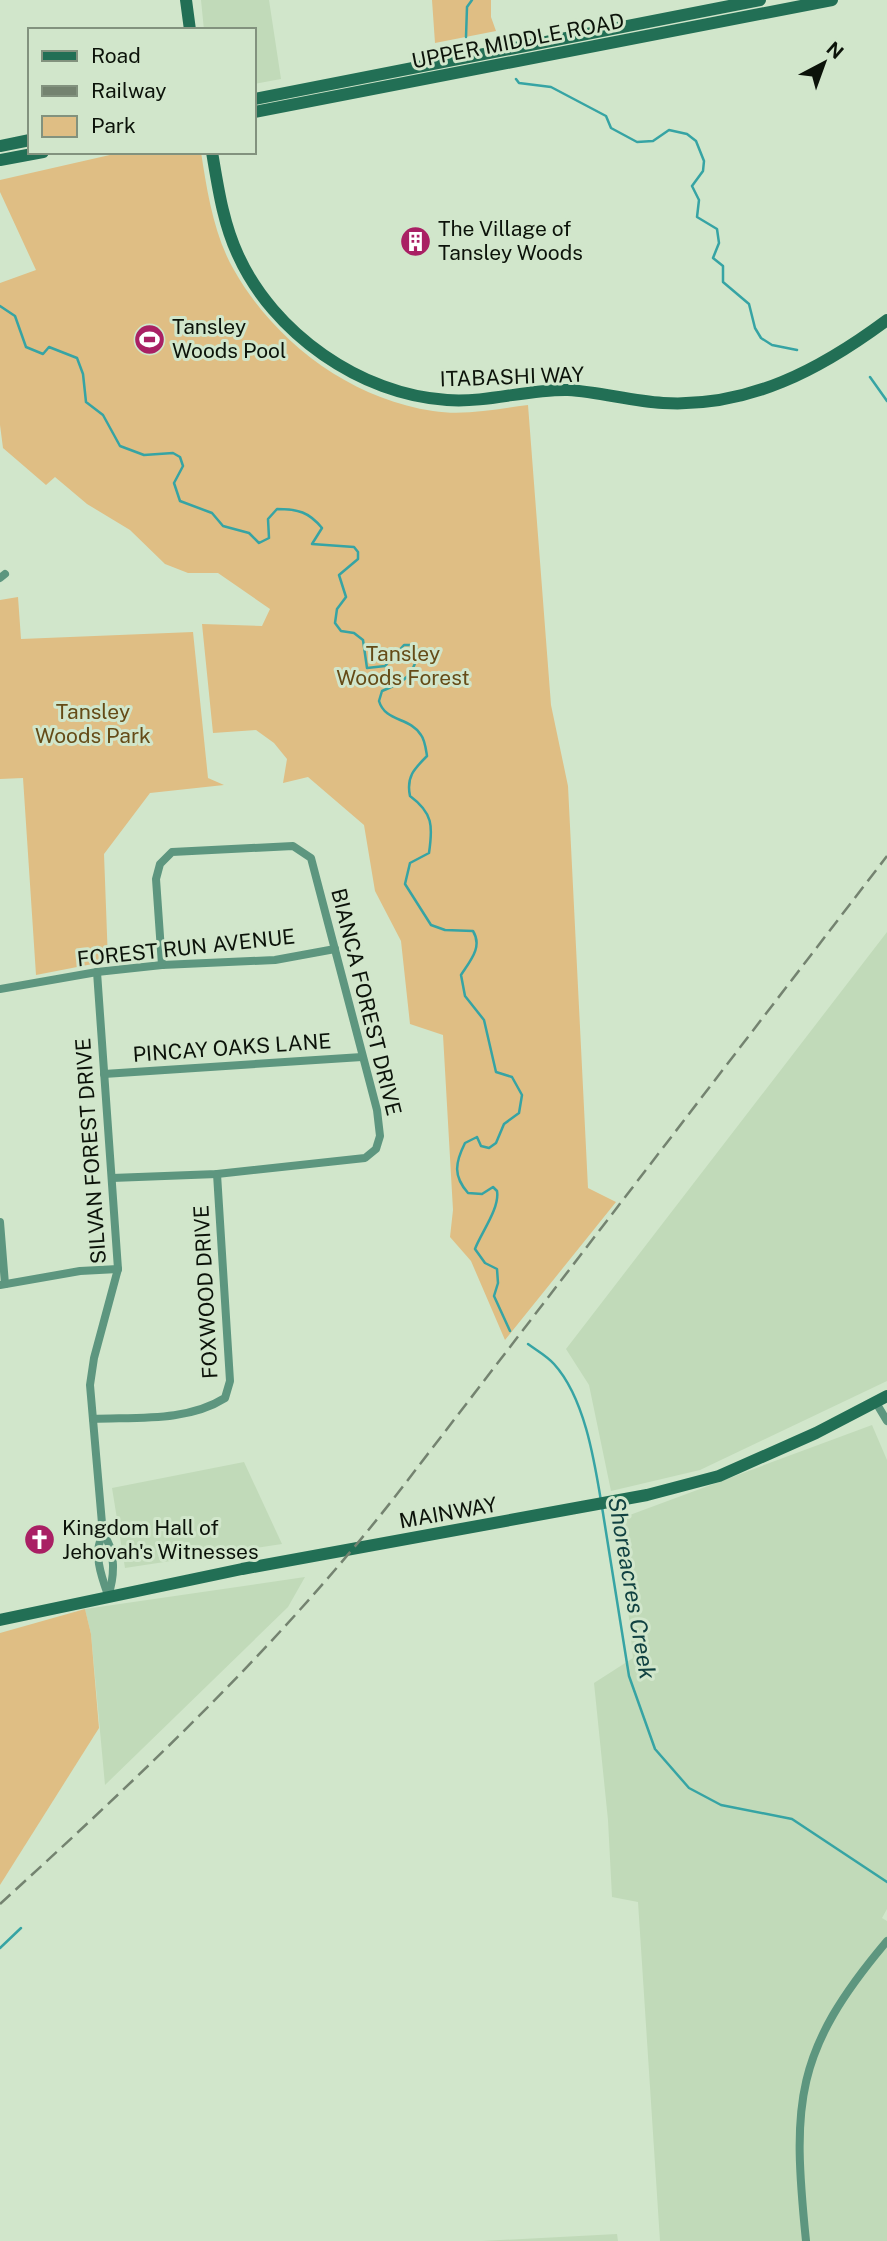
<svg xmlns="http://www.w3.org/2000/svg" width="887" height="2241" viewBox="0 0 887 2241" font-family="'Public Sans',sans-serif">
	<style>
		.built { fill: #c1dab9 }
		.green { fill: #dfbe84 }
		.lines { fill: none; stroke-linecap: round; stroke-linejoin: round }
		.stream { stroke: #36a4a4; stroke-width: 2.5 }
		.street { stroke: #5d967f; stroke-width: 8 }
		.secondary { stroke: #226f55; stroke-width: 12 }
		.rail { stroke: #748370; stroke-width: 2.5; stroke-dasharray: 14 7; stroke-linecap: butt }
		.labels { text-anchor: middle; stroke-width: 6; stroke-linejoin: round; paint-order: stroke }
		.street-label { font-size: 21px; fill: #0c130a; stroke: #d1e6cb }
		.poi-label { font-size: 21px; fill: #0c130a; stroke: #d1e6cb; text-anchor: start }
		.park-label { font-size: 21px; fill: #654b17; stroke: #d1e6cb }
		.water-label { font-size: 23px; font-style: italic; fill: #104141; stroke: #d1e6cb }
	</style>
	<rect width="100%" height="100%" fill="#d1e6cb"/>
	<g class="built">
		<polygon points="201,0 269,0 281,79 254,84 254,30 204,30"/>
		<polygon points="887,932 887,1381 700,1470 611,1491 589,1385 566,1349"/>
		<polygon points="872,1425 887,1460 887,1909 882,1918 887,1921 887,2241 660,2241 638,1902 612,1897 608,1820 594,1683 633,1658 619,1519"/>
		<polygon points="244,1462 282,1544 125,1568 112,1488"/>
		<polygon points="305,1577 288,1607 105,1785 91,1634 85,1609"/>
		<polygon points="617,2234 618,2241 482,2241"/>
	</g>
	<g class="green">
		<polygon points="432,0 491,0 491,17 496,31 435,43"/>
		<path d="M123 152H201C207 191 214 236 234 270 274 341 350 399 433 411 464 416 497 409 528 405L551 705 568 786 588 1188 616 1202 505 1340 471 1261 450 1237 453 1210 443 1035 410 1024 401 941 375 891 364 825 308 777 283 783 287 759 274 743 256 730 213 733 202 624 262 626 270 609 218 573H188L165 564 130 530 87 504 55 477 46 485 3 448 0 425V283L36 270 0 192V180Z"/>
		<polygon points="18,597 21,639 193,632 208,778 224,785 150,793 104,854 108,961 36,975 23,778 0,779 0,600"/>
		<polygon points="85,1609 91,1634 99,1728 0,1885 0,1633"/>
	</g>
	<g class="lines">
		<g class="stream">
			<polyline points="466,37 467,7 472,0"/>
			<polyline points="516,79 519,83 551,87 606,116 611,128 637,142 653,141 669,130 687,134 696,141 704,161 703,171 692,186 699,200 697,217 717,229 719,243 713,258 723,266 723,282 749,304 755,328 761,338 772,345 797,350"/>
			<path d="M0 306 15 316 26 347 43 354 49 347 77 358 83 374 86 402 103 415 120 446 144 455 173 453 180 457 183 466 174 483 180 501 212 513 223 526 249 533 259 543 269 538 268 519 277 509C298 509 309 512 322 528L312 544 354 547 358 552V559L339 575 346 597 337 609 335 623 341 631 354 633 363 640 367 668 385 666 404 645H412L417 649C417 675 402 683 382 691L379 701C385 722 410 717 421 735 425 740 426 750 427 756 414 769 406 777 410 796 433 813 433 826 429 853L410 863 405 884 431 925 445 930 473 931C483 947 470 961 461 975L465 996 484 1020 496 1072 512 1077 522 1095 519 1113 504 1124 496 1143 489 1148 481 1146 477 1137 465 1143C455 1163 453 1176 468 1193L482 1194 493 1187 497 1191C500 1208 481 1233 475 1249L485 1263 497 1269 498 1283 494 1296 510 1331"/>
			<polyline points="870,377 887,401"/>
			<path d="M528 1344C536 1350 547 1356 554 1364 584 1397 594 1458 601 1501"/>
			<polyline points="602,1507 629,1676 655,1749 689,1788 721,1805 792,1819 887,1882"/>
			<polyline points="0,1948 21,1928"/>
		</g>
		<g class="street">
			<polyline points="0,578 5,574"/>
			<path d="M97 972 118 1269 94 1358 90 1385 103 1535C117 1550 114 1579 108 1596"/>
			<polyline points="0,989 97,972 162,965 275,960 335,949"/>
			<polyline points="104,1074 362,1057"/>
			<polyline points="112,1178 217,1174 365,1158 376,1149 380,1136 377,1110 311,858 293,846 172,852 160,864 156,879 162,965"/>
			<polyline points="0,1222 5,1284"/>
			<polyline points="0,1285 80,1271 118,1269"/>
			<polyline points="875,1401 887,1421"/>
			<path d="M93 1419C136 1417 187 1422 225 1398L230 1381 217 1174"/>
			<path d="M103 1535C92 1551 102 1578 108 1595"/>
			<path d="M806 2241C792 2103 794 2051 887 1941"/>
		</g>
		<g class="secondary">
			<polyline points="186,0 190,30"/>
			<polyline points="254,99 760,0"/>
			<polyline points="254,112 832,0"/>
			<polyline points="0,146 30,140"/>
			<path d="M212 152C218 187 223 223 238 255 273 333 361 395 447 400 488 403 528 389 568 390 600 392 631 401 663 403 749 408 821 369 887 320"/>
			<polyline points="0,160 43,152"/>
			<polyline points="0,1620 242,1569 647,1495 719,1476 816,1433 887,1396"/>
		</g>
		<path class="rail" d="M0 1904C142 1774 274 1651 394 1498L887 856"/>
	</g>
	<defs>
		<symbol id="building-disc" viewBox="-11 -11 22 22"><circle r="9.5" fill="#a92064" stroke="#d1e6cb"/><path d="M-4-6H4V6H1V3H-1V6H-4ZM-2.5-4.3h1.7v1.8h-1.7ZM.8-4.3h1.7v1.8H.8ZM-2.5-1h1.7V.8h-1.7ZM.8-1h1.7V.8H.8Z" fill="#fff"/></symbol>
		<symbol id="stadium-disc" viewBox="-11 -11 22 22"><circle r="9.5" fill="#a92064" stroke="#d1e6cb"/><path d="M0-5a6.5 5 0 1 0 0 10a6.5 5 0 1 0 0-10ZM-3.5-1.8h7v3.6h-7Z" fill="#fff"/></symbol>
		<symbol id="church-disc" viewBox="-11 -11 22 22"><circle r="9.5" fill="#a92064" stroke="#d1e6cb"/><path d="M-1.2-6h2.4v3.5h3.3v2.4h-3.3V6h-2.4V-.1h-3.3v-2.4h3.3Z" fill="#fff"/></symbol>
	</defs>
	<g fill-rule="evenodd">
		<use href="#building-disc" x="398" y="224" width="35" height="35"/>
		<use href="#stadium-disc" x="132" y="322" width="35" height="35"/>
		<use href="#church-disc" x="22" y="1522" width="35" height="35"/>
	</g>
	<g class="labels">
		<g class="street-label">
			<text transform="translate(518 41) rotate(-11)" y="7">UPPER MIDDLE ROAD</text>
			<text transform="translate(512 377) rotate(-2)" y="7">ITABASHI WAY</text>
			<text transform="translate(186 948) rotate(-6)" y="7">FOREST RUN AVENUE</text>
			<text transform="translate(366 1002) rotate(76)" y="7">BIANCA FOREST DRIVE</text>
			<text transform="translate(232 1048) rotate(-4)" y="7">PINCAY OAKS LANE</text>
			<text transform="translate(91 1151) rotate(-94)" y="7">SILVAN FOREST DRIVE</text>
			<text transform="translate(206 1292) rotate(-93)" y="7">FOXWOOD DRIVE</text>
			<text transform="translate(448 1513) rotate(-10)" y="7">MAINWAY</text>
		</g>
		<g class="poi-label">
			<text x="438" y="236">The Village of<tspan x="438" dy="24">Tansley Woods</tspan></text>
			<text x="172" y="334">Tansley<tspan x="172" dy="24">Woods Pool</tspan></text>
			<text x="62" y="1535">Kingdom Hall of<tspan x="62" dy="24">Jehovah's Witnesses</tspan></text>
		</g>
		<g class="park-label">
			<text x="403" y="661">Tansley<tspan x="403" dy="24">Woods Forest</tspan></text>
			<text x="93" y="719">Tansley<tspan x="93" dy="24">Woods Park</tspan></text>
		</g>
		<g class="water-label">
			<text transform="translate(632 1588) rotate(80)" y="8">Shoreacres Creek</text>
		</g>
	</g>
	<rect x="28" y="28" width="228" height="126" fill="#d1e6cb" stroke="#82927e" stroke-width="2"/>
	<rect x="42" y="51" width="35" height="10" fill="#226f55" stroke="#82927e" stroke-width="2"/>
	<text x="91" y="63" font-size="21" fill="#0c130a">Road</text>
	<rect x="42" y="86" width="35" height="10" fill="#748370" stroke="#82927e" stroke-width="2"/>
	<text x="91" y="98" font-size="21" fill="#0c130a">Railway</text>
	<rect x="42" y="116" width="35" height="21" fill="#dfbe84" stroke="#82927e" stroke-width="2"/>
	<text x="91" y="133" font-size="21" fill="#0c130a">Park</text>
	<g transform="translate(824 63) rotate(41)" stroke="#d1e6cb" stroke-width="5" paint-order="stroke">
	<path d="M0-5L12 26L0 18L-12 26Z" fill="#0c130a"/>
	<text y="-10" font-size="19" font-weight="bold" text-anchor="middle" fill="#0c130a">N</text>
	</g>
</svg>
